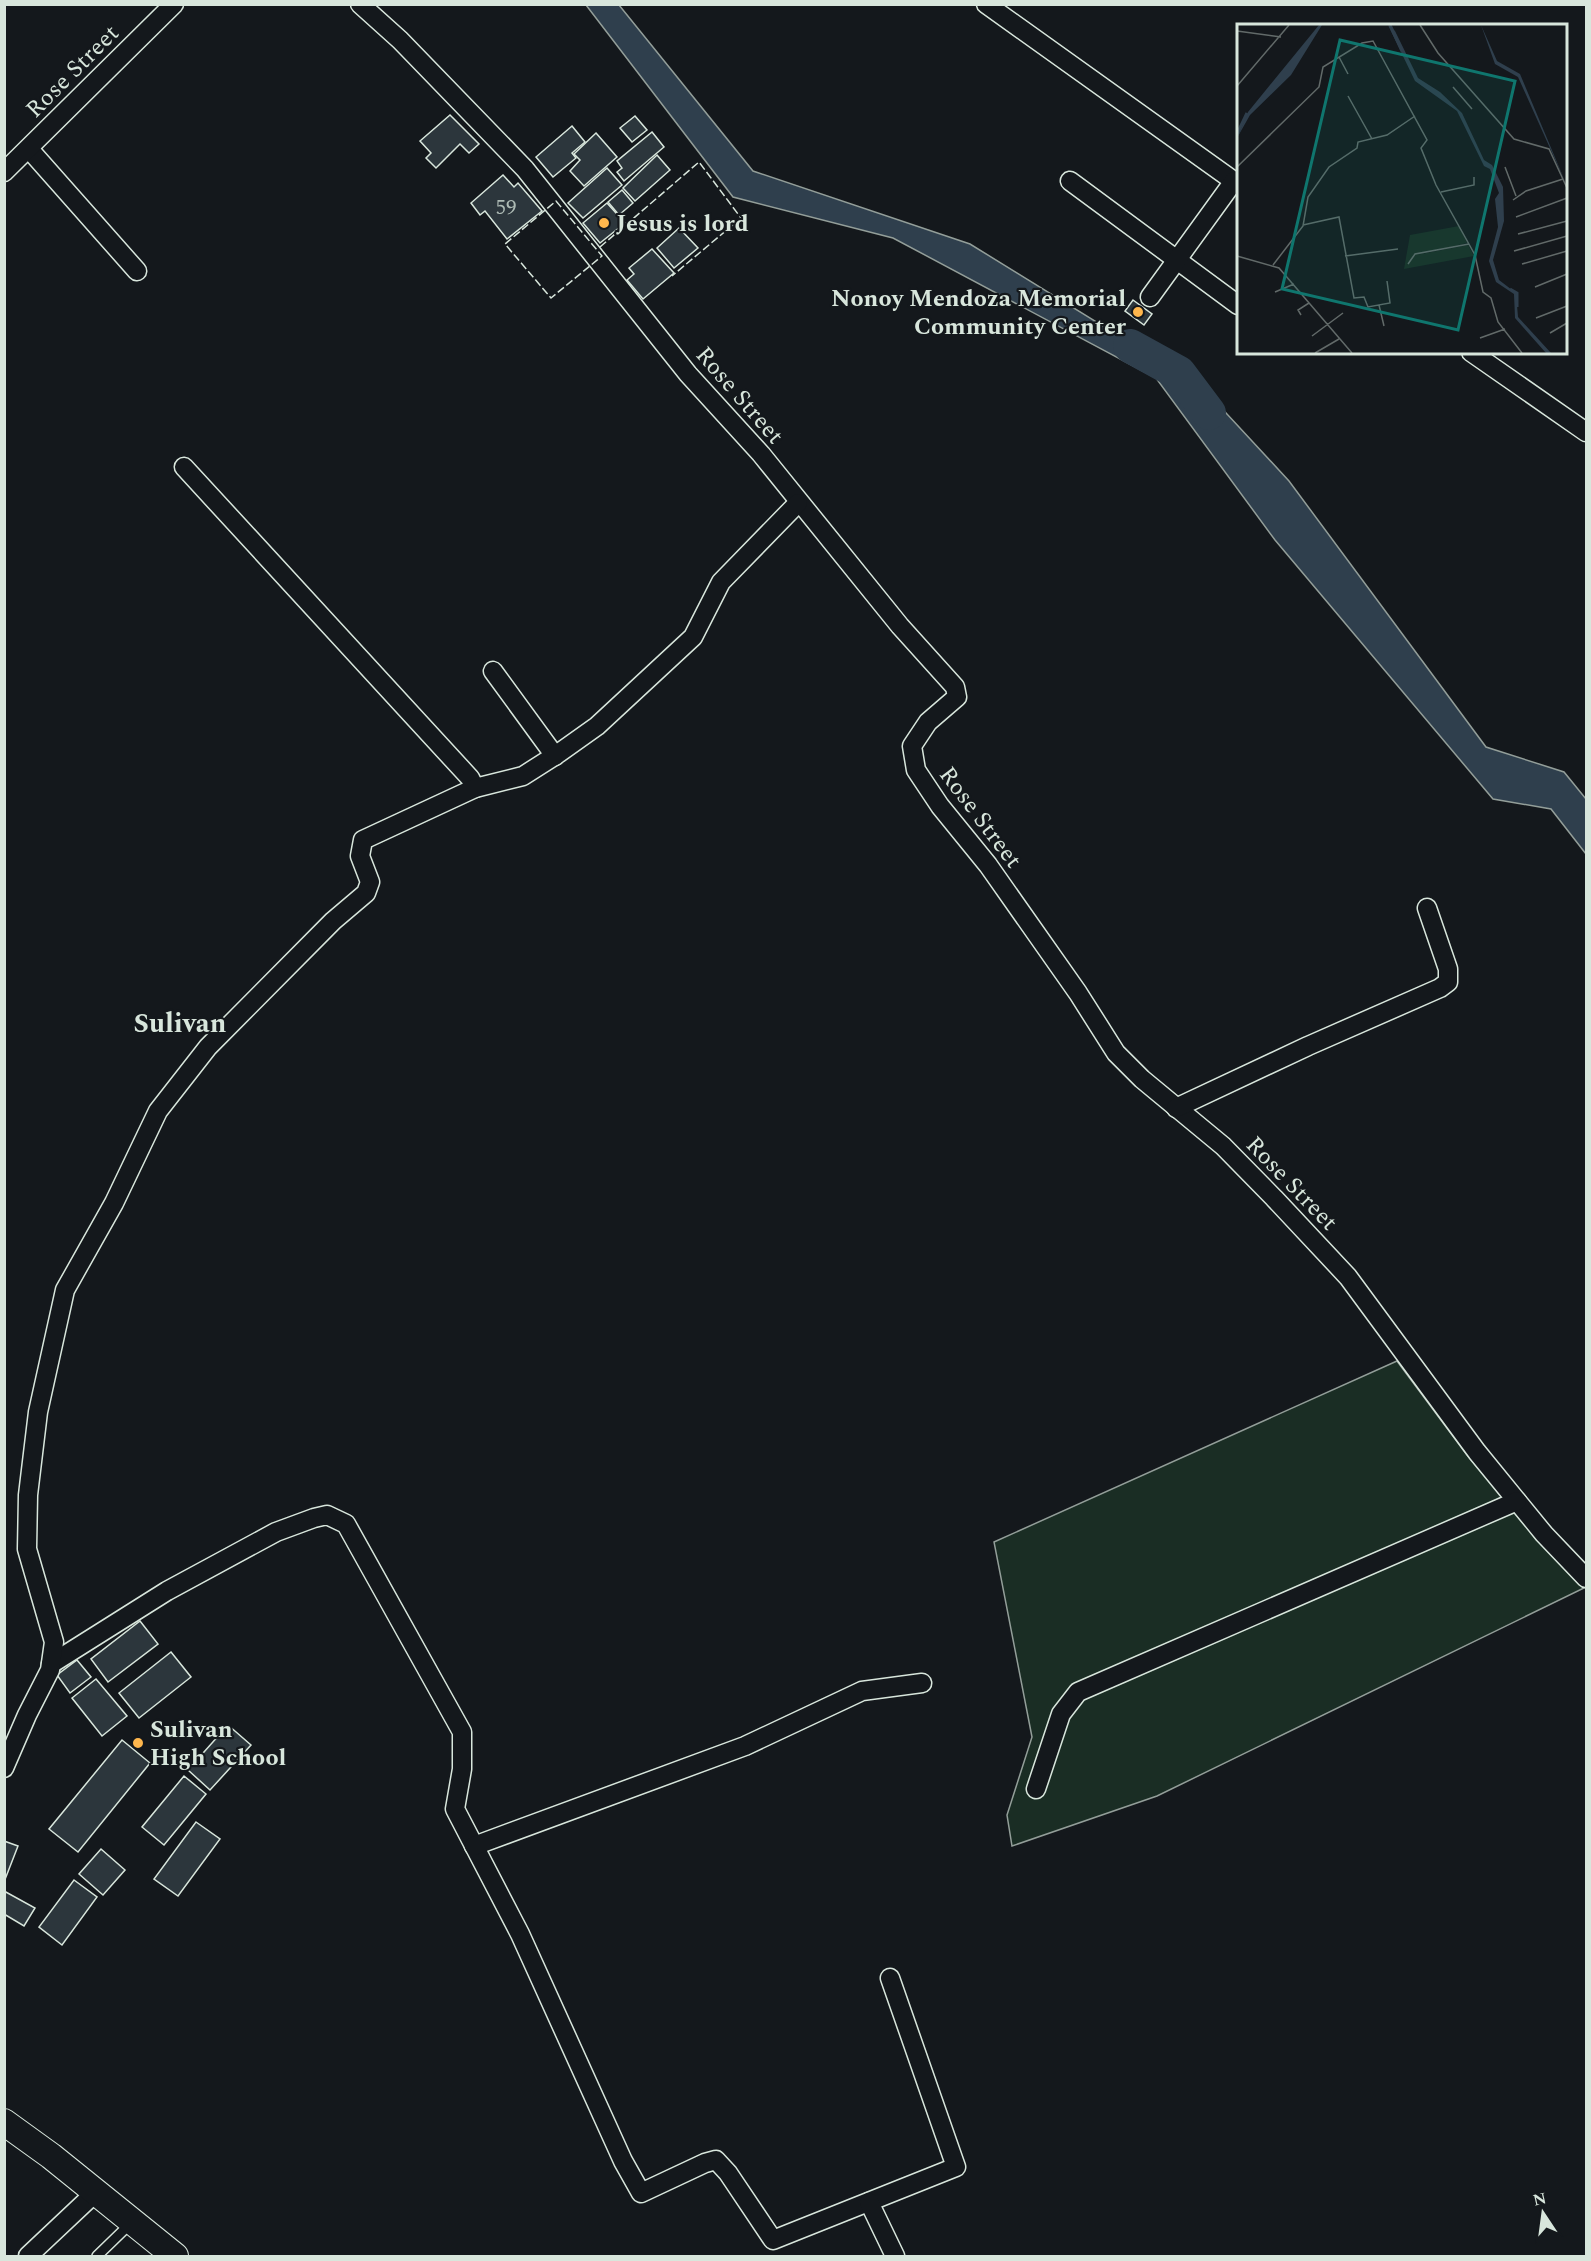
<svg xmlns="http://www.w3.org/2000/svg" width="1591" height="2261" viewBox="0 0 1591 2261" font-family="Spectral,serif">
	<style>
		.green { fill: #1a2d24; stroke: #939e99; stroke-width: 1.5 }
		.water { fill: #2f3f4d; stroke: #939e99; stroke-width: 1.5 }
		.lines { fill: none; stroke-linecap: round; stroke-linejoin: round }
		.river { stroke: #2f3f4d; stroke-width: 34 }
		.building { fill: #2c363c; stroke: #d8e6dc; stroke-width: 1.5 }
		.lane-casing { stroke: #d8e6dc; stroke-width: 12 }
		.street-casing { stroke: #d8e6dc; stroke-width: 21 }
		.secondary-casing { stroke: #d8e6dc; stroke-width: 28 }
		.lane { stroke: #14181c; stroke-width: 9 }
		.street { stroke: #14181c; stroke-width: 18 }
		.secondary { stroke: #14181c; stroke-width: 26 }
		.fence { stroke: #d8e6dc; stroke-width: 1.5; stroke-dasharray: 8 3; stroke-linecap: butt }
		.poi-dot { fill: #ffb74d; stroke: #14181c; stroke-width: 2 }
		.labels { text-anchor: middle; stroke-width: 4.5; stroke-linejoin: round; paint-order: stroke }
		.number-label { font-size: 21px; fill: #adbab4 }
		.street-label { font-size: 24px; fill: #d8e6dc; stroke: #14181c }
		.poi-label { font-size: 24px; font-weight: bold; fill: #d8e6dc; stroke: #14181c; text-anchor: start }
		.quarter-label { font-size: 27px; font-weight: bold; fill: #d8e6dc; stroke: #14181c }
		.inset-river { fill: none; stroke: #2f3f4d; stroke-width: 3 }
		.inset-road { fill: none; stroke: #626a69; stroke-width: 1.5 }
		.view { fill: #0f766e; fill-opacity: 0.15; stroke: #0f766e; stroke-width: 3 }
		.inset-edge { fill: none; stroke: #d8e6dc; stroke-width: 3 }
	</style>
	<rect width="100%" height="100%" fill="#14181c"/>
	<polygon class="green" points="1397,1361 1467,1455 1503,1497 1076,1685 1068,1718 1084,1698 1516,1511 1586,1587 1157,1796 1012,1846 1007,1815 1032,1737 994,1542"/>
	<polygon class="water" points="586,5 619,5 753,171 970,244 1202,387 1289,481 1486,747 1564,772 1586,799 1586,854 1551,809 1493,799 1275,540 1156,378 893,238 733,197"/>
	<g class="lines">
		<polyline class="river" points="1130,346 1179,373 1209,413"/>
	</g>
	<g class="building">
		<polygon points="450,115 479,144 469,153 460,144 436,168 426,158 431,153 420,141"/>
		<polygon points="635,116 647,130 632,142 620,128"/>
		<polygon points="572,126 585,142 572,153 576,158 553,177 536,157"/>
		<polygon points="652,132 664,147 624,181 617,172 622,168 617,161"/>
		<polygon points="596,133 617,157 584,186 570,171 580,160 574,154"/>
		<polygon points="657,155 670,170 635,201 623,188"/>
		<polygon points="607,168 622,185 583,218 568,203"/>
		<polygon points="503,175 514,187 518,183 542,211 507,239 485,211 480,215 471,203"/>
		<polygon points="622,190 633,203 619,215 608,202"/>
		<polygon points="607,203 625,223 600,243 583,223"/>
		<polygon points="679,228 698,248 674,268 657,248"/>
		<polygon points="652,249 674,273 643,299 627,280 634,274 629,268"/>
		<polygon points="1133,300 1152,314 1144,325 1125,311"/>
		<polygon points="140,1621 158,1644 108,1682 91,1659"/>
		<polygon points="171,1652 191,1677 139,1718 119,1693"/>
		<polygon points="77,1660 91,1677 70,1693 57,1675"/>
		<polygon points="96,1679 127,1716 102,1736 72,1698"/>
		<polygon points="228,1725 251,1745 210,1790 188,1770"/>
		<polygon points="122,1740 150,1763 78,1852 49,1829"/>
		<polygon points="184,1776 206,1794 164,1845 142,1827"/>
		<polygon points="196,1822 220,1839 178,1896 154,1879"/>
		<polygon points="4,1841 18,1846 4,1882"/>
		<polygon points="101,1849 125,1870 103,1895 79,1874"/>
		<polygon points="74,1880 97,1897 62,1945 39,1927"/>
		<polygon points="4,1891 35,1908 24,1926 4,1914"/>
	</g>
	<g class="lines">
		<defs>
			<polyline id="lane" points="97,2256 131,2223"/>
			<g id="street">
				<polyline points="360,4 400,40 525,169 688,374 761,454 900,626 955,687 957,697 928,722 912,746 916,770 940,806 988,865 1078,993 1116,1053 1142,1079 1223,1146 1274,1198 1348,1277 1477,1452 1544,1534 1586,1578"/>
				<polyline points="986,4 1238,184"/>
				<polyline points="29,149 137,271"/>
				<polyline points="4,172 174,4"/>
				<polyline points="1070,181 1238,305"/>
				<polyline points="1150,297 1234,181"/>
				<polyline points="1471,352 1586,432"/>
				<polyline points="184,467 470,778 475,788"/>
				<polyline points="493,671 555,756"/>
				<polyline points="1176,1108 1308,1046 1440,988 1448,982 1448,969 1427,908"/>
				<polyline points="51,1664 167,1591 276,1532 314,1518 327,1515 346,1524 462,1732 462,1769 455,1809 520,1934 623,2161 641,2193 705,2163 716,2160 728,2173 773,2240 956,2167 890,1978"/>
				<polyline points="4,1768 27,1715 50,1670 54,1642 27,1549 28,1495 38,1412 65,1290 114,1203 158,1111 208,1047 333,921 366,893 370,882 360,856 363,840 475,788 523,776 559,753 597,726 693,637 721,582 798,503"/>
				<polyline points="1036,1789 1061,1714 1078,1692 1517,1501"/>
				<polyline points="474,1846 745,1746 862,1691 922,1683"/>
				<polyline points="869,2202 895,2256"/>
				<polyline points="28,2256 96,2192"/>
			</g>
			<polyline id="secondary" points="4,2122 51,2156 175,2256"/>
		</defs>
		<use href="#lane" class="lane-casing"/>
		<use href="#street" class="street-casing"/>
		<use href="#secondary" class="secondary-casing"/>
		<use href="#lane" class="lane"/>
		<use href="#street" class="street"/>
		<use href="#secondary" class="secondary"/>
		<g class="fence">
			<polygon points="556,201 602,256 551,298 505,244"/>
			<polyline points="600,247 699,162 741,218 672,276"/>
		</g>
	</g>
	<g class="poi-dot">
		<circle cx="604" cy="223" r="6"/>
		<circle cx="1138" cy="312" r="6"/>
		<circle cx="138" cy="1743" r="6"/>
	</g>
	<g class="labels">
		<g class="number-label">
			<text x="506" y="214">59</text>
		</g>
		<g class="street-label">
			<text transform="translate(72 71) rotate(-45)" y="8">Rose Street</text>
			<text transform="translate(740 395) rotate(49)" y="8">Rose Street</text>
			<text transform="translate(981 817) rotate(53)" y="8">Rose Street</text>
			<text transform="translate(1292 1183) rotate(46)" y="8">Rose Street</text>
		</g>
		<g class="poi-label">
			<text x="616" y="231">Jesus is lord</text>
			<text x="1126" y="306" text-anchor="end">Nonoy Mendoza Memorial<tspan x="1126" dy="28">Community Center</tspan></text>
			<text x="150" y="1737">Sulivan<tspan x="150" dy="28">High School</tspan></text>
		</g>
		<g class="quarter-label">
			<text x="180" y="1032">Sulivan</text>
		</g>
	</g>
	<g transform="translate(1237 24)">
		<rect width="330" height="330" fill="#14181c"/>
		<path d="M222 202 230 219 179 231 231 221 237 232 167 245 173 211Z" fill="#1a2d24"/>
		<path d="M82 1H85L54 51 13 91 0 114 11 88ZM151 1 158 7 181 54 203 68 225 89 247 136 255 141 266 163 267 197 256 236 262 256 279 269 281 293 314 329H309L278 294 277 270 259 258 252 237 261 203 258 175 262 169 253 145 247 142 220 87 178 57ZM244 1 260 37 283 50 330 162 281 53 258 40Z" fill="#2f3f4d"/>
		<path class="inset-river" d="M153 1 165 27M0 110 10 89M273 265 280 269V283"/>
		<path class="inset-road" d="M183 1 201 29 277 115 312 125 330 164M0 7 44 13M102 33 111 50M0 62 52 1M216 63 235 85M111 72 135 115M0 143 82 63 86 43 125 19 136 17 190 116 184 124 199 161 238 231 246 268 254 274 261 298 285 329M268 143 279 172M204 168 237 161V153M276 176 289 167 326 155M279 193 330 174M66 201 102 193 117 274 127 273 131 283 153 279 150 257M281 210 330 197M277 227 330 212M0 232 42 244 115 329M108 232 161 225M171 240 178 230 232 220M285 240 330 227M36 241 66 202 71 173 92 143 120 124 121 118 150 111 178 92M298 263 330 250M38 268 57 260M142 281 147 302M64 291 61 286 72 279M299 294 330 282M313 309 330 299M75 312 106 289M243 314 268 305M78 329 102 315"/>
		<path class="view" d="M103 16 278 57 221 306 45 265Z"/>
		<rect width="330" height="330" class="inset-edge"/>
	</g>
	<rect width="1591" height="2261" fill="none" stroke="#d8e6dc" stroke-width="12"/>
	<g transform="translate(1543 2213) rotate(347)" stroke="#14181c" stroke-width="4.5" paint-order="stroke">
	<path d="M0-4.5L10 22L0 15L-10 22Z" fill="#d8e6dc"/>
	<text y="-9" font-size="16" font-weight="bold" text-anchor="middle" fill="#d8e6dc">N</text>
	</g>
</svg>
